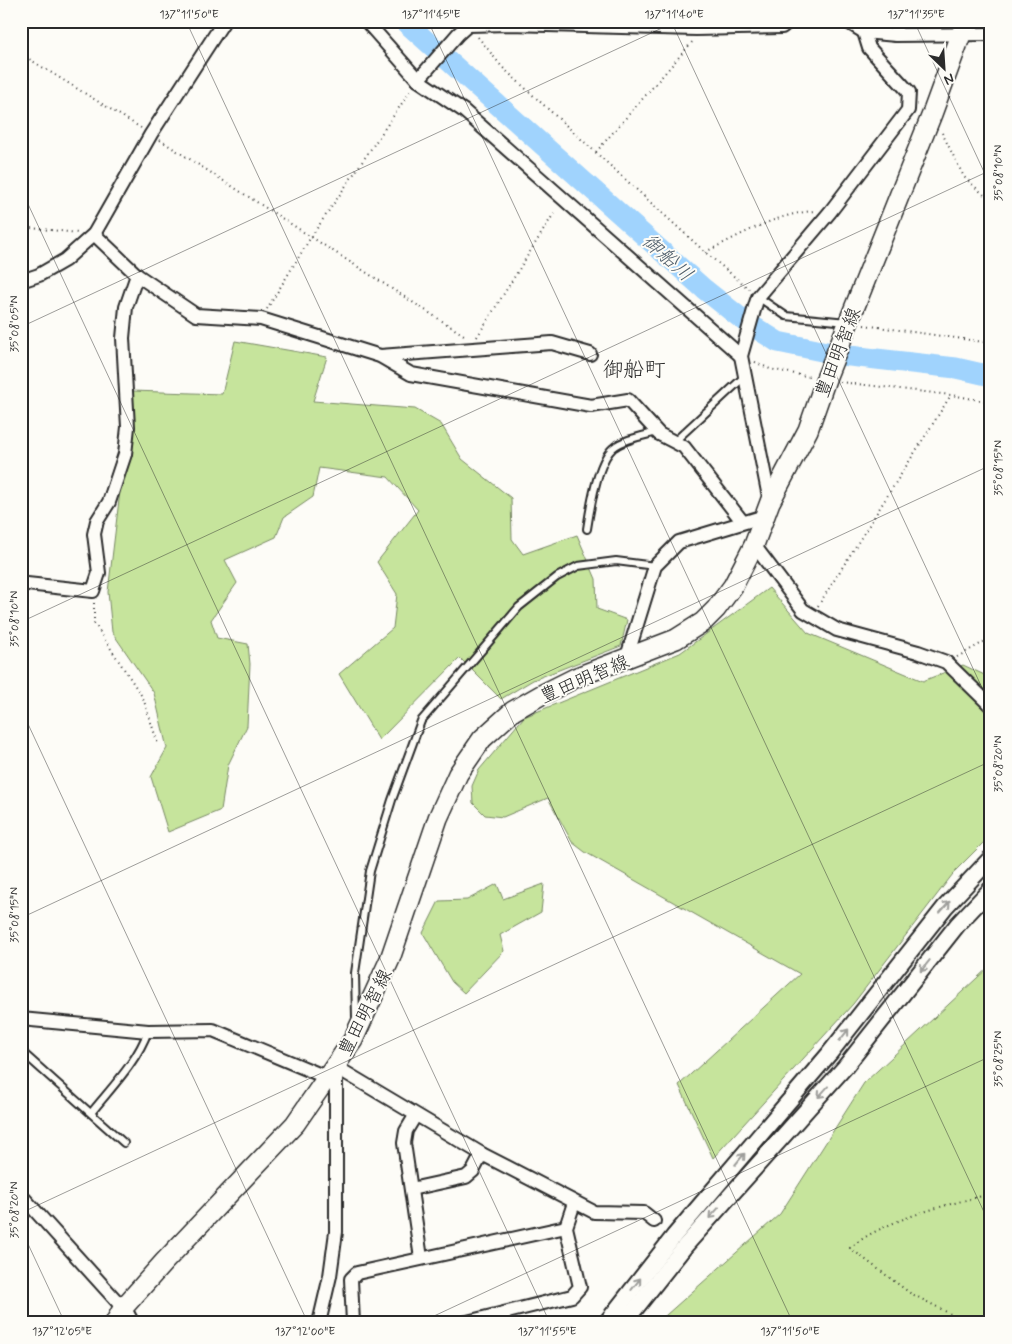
<svg xmlns="http://www.w3.org/2000/svg" width="1012" height="1344" viewBox="0 0 1012 1344" font-family="Mynerve,'Klee One',sans-serif">
	<style>
		.green { fill: #c6e49c; stroke: #788864 }
		.lines { fill: none; stroke-linecap: round; stroke-linejoin: round }
		.river { stroke: #a0d3fd; stroke-width: 21 }
		.service-casing { stroke: #2b2b2b; stroke-width: 10 }
		.minor-casing { stroke: #2b2b2b; stroke-width: 16 }
		.tertiary-casing { stroke: #2b2b2b; stroke-width: 19 }
		.primary-casing { stroke: #2b2b2b; stroke-width: 22 }
		.path { stroke: #2b2b2b; stroke-width: 2; stroke-dasharray: 1 4; stroke-linecap: butt }
		.service { stroke: #fdfcf7; stroke-width: 6 }
		.minor { stroke: #fdfcf7; stroke-width: 12 }
		.tertiary { stroke: #fdfcf7; stroke-width: 15 }
		.primary { stroke: #fdfcf7; stroke-width: 19 }
		.oneway { stroke: #9e9e9b }
		.ticks { fill: none; stroke: #2b2b2b; stroke-width: 1; stroke-opacity: 0.45 }
		.labels { text-anchor: middle; stroke-width: 4; stroke-linejoin: round; paint-order: stroke }
		.street-label { font-size: 19px; fill: #2b2b2b; stroke: #fdfcf7 }
		.water-label { font-size: 20px; font-style: italic; fill: #4e5d6a; stroke: #fdfcf7 }
		.quarter-label { font-size: 21px; fill: #2b2b2b; stroke: #fdfcf7 }
		.neatline { fill: none; stroke: #2b2b2b; stroke-width: 2 }
		.ticks-label { font-size: 12px; text-anchor: middle; fill: #2b2b2b }
	</style>
	<rect width="100%" height="100%" fill="#fdfcf7"/>
	<filter id="ink" filterUnits="userSpaceOnUse"><feTurbulence type="fractalNoise" baseFrequency=".02" numOctaves="2"/><feDisplacementMap in="SourceGraphic" scale="10" xChannelSelector="R" yChannelSelector="G"/><feConvolveMatrix kernelMatrix="1 2 1 2 8 2 1 2 1" color-interpolation-filters="sRGB"/></filter>
	<g filter="url(#ink)">
		<g class="green">
			<polygon points="235,341 327,357 313,401 415,409 441,424 462,459 511,498 512,539 523,554 577,535 596,579 597,609 627,620 621,646 533,680 501,699 460,658 379,740 339,674 393,628 397,594 377,562 418,510 388,477 319,468 313,497 284,517 276,537 225,560 237,583 211,620 217,638 248,644 250,664 247,726 228,765 221,810 168,832 151,777 167,748 154,693 112,632 108,592 132,391 222,394"/>
			<polygon points="769,588 808,633 923,681 963,665 991,678 991,835 956,870 853,1004 713,1158 679,1085 800,974 585,852 572,842 548,798 503,817 485,815 473,803 472,786 479,770 524,717 680,653"/>
			<polygon points="497,884 503,899 544,884 541,912 500,935 504,951 464,993 452,982 423,933 439,901 467,900"/>
			<polygon points="991,965 991,1323 657,1323 780,1214 864,1083"/>
		</g>
		<g class="lines">
			<polyline class="river" points="404,21 704,289 743,320 778,342 841,355 956,368 991,376"/>
			<defs>
				<g id="service">
					<polyline points="758,297 786,316 847,322"/>
					<polyline points="674,442 745,376"/>
					<path d="M587 529C590 509 597 462 613 448 624 439 643 436 657 432"/>
					<polyline points="356,1018 355,973 370,871 392,800 421,721 519,607 557,577 578,566 616,561 655,566"/>
					<polyline points="21,1051 124,1143"/>
					<path d="M91 1113C111 1088 137 1062 148 1031"/>
				</g>
				<g id="minor">
					<polyline points="366,21 418,80 464,111 741,356"/>
					<polyline points="846,21 864,32 896,35 991,34"/>
					<polyline points="896,21 896,35"/>
					<polyline points="418,80 458,34 468,25 510,24 696,29 782,27 789,21"/>
					<polyline points="94,234 137,275 196,315 261,319 380,356 411,374 591,406 628,400 659,434 684,447 742,521"/>
					<polyline points="21,281 39,275 65,260 94,234 151,134 224,21"/>
					<polyline points="380,356 552,343 590,354"/>
					<polyline points="770,502 741,356 756,303 758,297 830,212 908,110 909,92 869,48 864,32"/>
					<polyline points="754,545 803,610 837,630 918,652 946,662 991,706"/>
					<polyline points="27,584 93,591 99,573 94,534 97,521 109,502 125,454 128,427 123,338 126,307 137,275"/>
					<polyline points="626,660 655,566 679,542 765,516"/>
					<polyline points="21,1019 148,1031 213,1030 328,1078"/>
					<polyline points="336,1067 482,1154 594,1212 644,1213 654,1221"/>
					<polyline points="415,1116 406,1131 404,1143 421,1258"/>
					<polyline points="411,1189 466,1177 473,1171 482,1154"/>
					<polyline points="21,1195 123,1308"/>
					<polyline points="319,1323 330,1276 336,1232 336,1067"/>
					<polyline points="353,1323 351,1279 357,1273 566,1227"/>
					<polyline points="463,1323 572,1296 580,1287 566,1227 574,1203"/>
				</g>
				<g id="tertiary">
					<polyline points="123,1308 131,1323"/>
					<polyline points="606,1323 674,1236 829,1054 945,907 991,858"/>
					<polyline points="624,1323 685,1246 845,1067 958,924 991,889"/>
				</g>
				<polyline id="primary" points="115,1323 123,1308 164,1262 295,1124 353,1040 390,959 438,818 458,774 482,739 513,711 541,695 577,677 676,639 703,622 716,609 733,586 754,545 770,502 808,430 827,376 932,114 966,21"/>
			</defs>
			<use href="#service" class="service-casing"/>
			<use href="#minor" class="minor-casing"/>
			<use href="#tertiary" class="tertiary-casing"/>
			<use href="#primary" class="primary-casing"/>
			<g class="path">
				<polyline points="478,37 502,67 705,252 749,289"/>
				<polyline points="21,54 141,128"/>
				<polyline points="942,133 964,177 991,201"/>
				<polyline points="160,140 467,337"/>
				<polyline points="596,152 693,41"/>
				<polyline points="21,227 79,233"/>
				<path d="M705 252C740 236 776 213 815 211"/>
				<polyline points="267,309 311,237 411,90"/>
				<polyline points="864,325 991,343"/>
				<polyline points="477,337 556,210"/>
				<polyline points="988,342 991,337"/>
				<polyline points="755,362 770,369 810,377"/>
				<polyline points="840,382 951,395 991,402"/>
				<polyline points="94,603 94,623 143,698 158,744"/>
				<polyline points="818,606 951,395"/>
				<polyline points="957,657 991,638"/>
				<path d="M968 1323 910 1293 850 1248C883 1220 948 1204 991 1194"/>
			</g>
			<use href="#service" class="service"/>
			<use href="#minor" class="minor"/>
			<use href="#tertiary" class="tertiary"/>
			<use href="#primary" class="primary"/>
		</g>
		<defs><path id="oneway-shaft" d="M-6 0H5M1.5-3L5.5 0L1.5 3" fill="none" stroke-width="1.6" stroke-linecap="round" stroke-linejoin="round" transform="scale(1.25)"/></defs>
		<g class="oneway">
			<use href="#oneway-shaft" transform="translate(945 907) rotate(-49)"/>
			<use href="#oneway-shaft" transform="translate(925 966) rotate(129)"/>
			<use href="#oneway-shaft" transform="translate(844 1035) rotate(-52)"/>
			<use href="#oneway-shaft" transform="translate(823 1092) rotate(132)"/>
			<use href="#oneway-shaft" transform="translate(740 1159) rotate(-50)"/>
			<use href="#oneway-shaft" transform="translate(714 1213) rotate(132)"/>
			<use href="#oneway-shaft" transform="translate(636 1284) rotate(-52)"/>
		</g>
	</g>
	<path class="ticks" d="M186 21 793 1323M428 21 991 1227M671 21 991 707M914 21 991 187M21 32 44 21M21 189 550 1323M21 327 677 21M21 622 991 170M21 709 308 1323M21 918 991 465M21 1213 991 761M21 1229 65 1323M419 1323 991 1056"/>
	<g class="labels">
		<g class="street-label">
			<text transform="translate(837 352) rotate(-69)" y="7">豊田明智線</text>
			<text transform="translate(584 678) rotate(-23)" y="7">豊田明智線</text>
			<text transform="translate(364 1012) rotate(-63)" y="7">豊田明智線</text>
		</g>
		<g class="water-label">
			<text transform="translate(668 257) rotate(42)" y="7">御船川</text>
		</g>
		<g class="quarter-label">
			<text x="634" y="376">御船町</text>
		</g>
	</g>
	<rect width="1012" height="1344" fill="none" stroke="#fdfcf7" stroke-width="55"/>
	<g transform="translate(944 68) rotate(155)" stroke="#fdfcf7" stroke-width="4" paint-order="stroke">
	<path d="M0-4L9 19L0 12L-9 19Z" fill="#2b2b2b"/>
	<text y="-8" font-size="14" font-weight="bold" text-anchor="middle" fill="#2b2b2b">N</text>
	</g>
	<rect x="28" y="28" width="956" height="1288" class="neatline"/>
	<g class="ticks-label">
		<text x="189" y="18">137°11'50"E</text>
		<text x="431" y="18">137°11'45"E</text>
		<text x="674" y="18">137°11'40"E</text>
		<text x="916" y="18">137°11'35"E</text>
		<text transform="translate(998 173) rotate(-90)" y="4">35°08'10"N</text>
		<text transform="translate(14 324) rotate(-90)" y="4">35°08'05"N</text>
		<text transform="translate(998 468) rotate(-90)" y="4">35°08'15"N</text>
		<text transform="translate(14 619) rotate(-90)" y="4">35°08'10"N</text>
		<text transform="translate(998 764) rotate(-90)" y="4">35°08'20"N</text>
		<text transform="translate(14 915) rotate(-90)" y="4">35°08'15"N</text>
		<text transform="translate(998 1059) rotate(-90)" y="4">35°08'25"N</text>
		<text transform="translate(14 1210) rotate(-90)" y="4">35°08'20"N</text>
		<text x="62" y="1335">137°12'05"E</text>
		<text x="305" y="1335">137°12'00"E</text>
		<text x="547" y="1335">137°11'55"E</text>
		<text x="790" y="1335">137°11'50"E</text>
	</g>
</svg>
